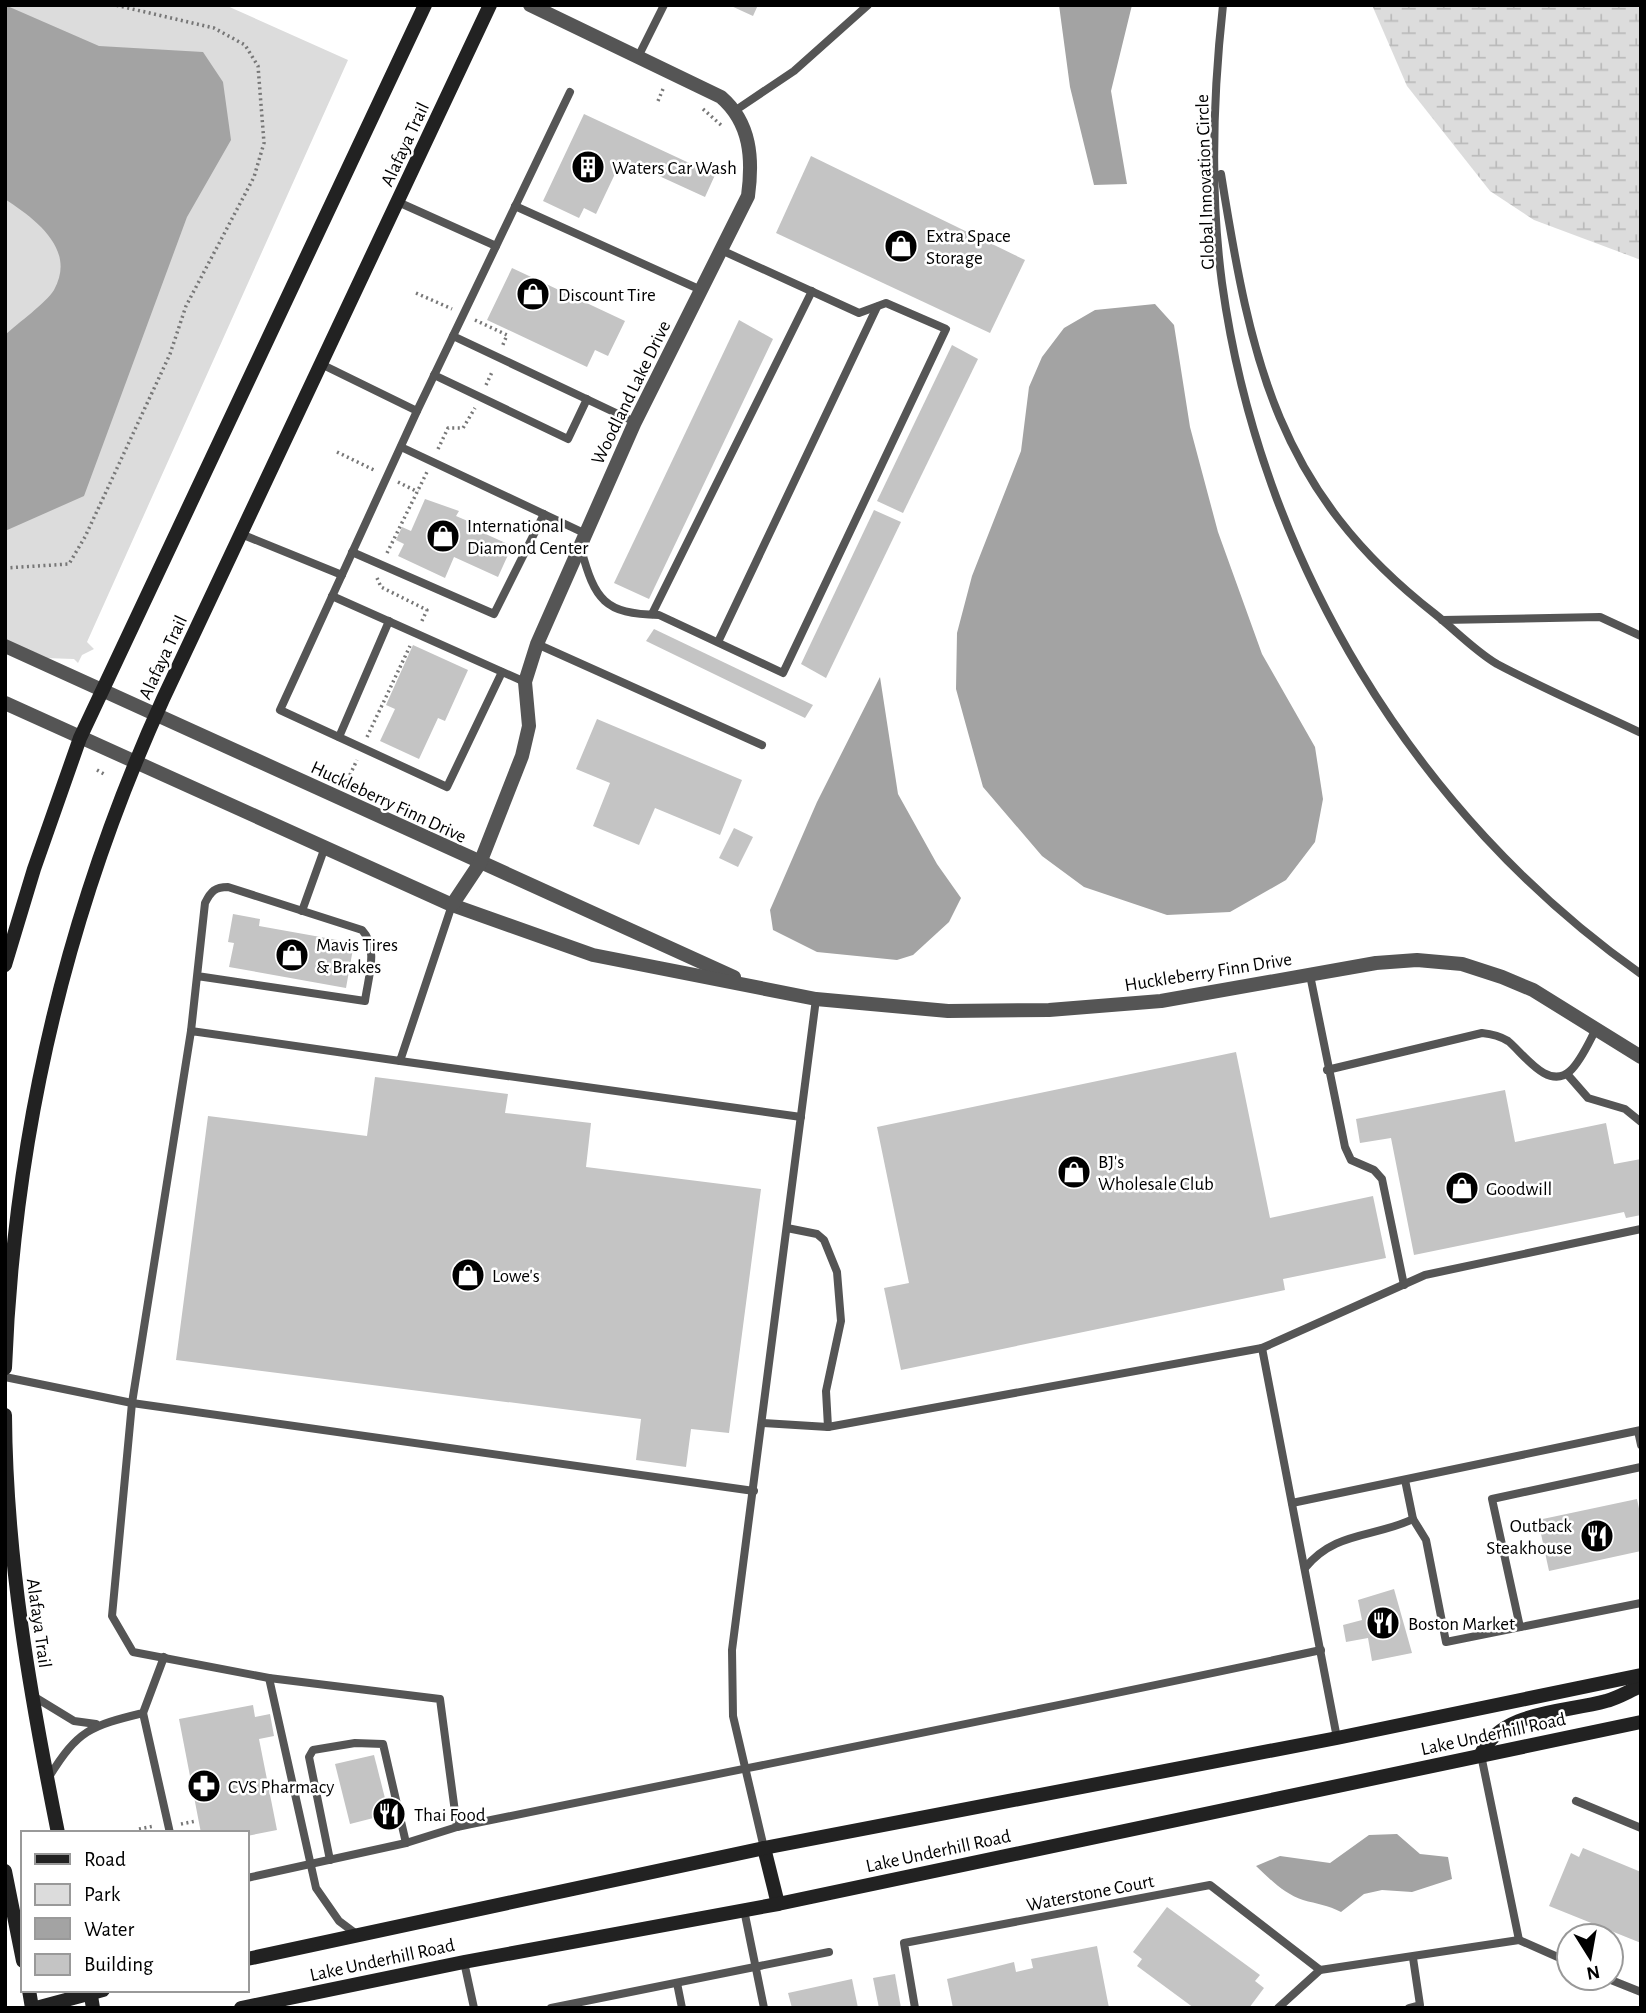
<svg xmlns="http://www.w3.org/2000/svg" width="1646" height="2013" viewBox="0 0 1646 2013" font-family="'Alegreya Sans',sans-serif">
	<style>
		.green { fill: #dcdcdc }
		.wetland { fill: url(#wetland-marsh) }
		.water { fill: #a3a3a3 }
		.building { fill: #c4c4c4 }
		.lines { fill: none; stroke-linecap: round; stroke-linejoin: round }
		.path { stroke: #777; stroke-width: 3.5; stroke-dasharray: 2 3.5; stroke-linecap: butt }
		.lane { stroke: #555; stroke-width: 8 }
		.street { stroke: #555; stroke-width: 14 }
		.secondary { stroke: #222; stroke-width: 14 }
		.labels { text-anchor: middle; stroke-width: 5; stroke-linejoin: round; paint-order: stroke }
		.street-label { font-size: 19px; fill: #000; stroke: #fff }
		.poi-label { font-size: 19px; fill: #000; stroke: #fff; text-anchor: start }
	</style>
	<defs>
		<pattern id="wetland-marsh" width="20" height="14" patternUnits="userSpaceOnUse" patternTransform="scale(1.75)"><rect width="20" height="14" fill="#dcdcdc"/><path d="M1 5h8M5 5V1M11 12h8M15 12V8" fill="none" stroke="#bbb"/></pattern>
	</defs>
	<rect width="100%" height="100%" fill="#fff"/>
	<polygon class="green" points="5,5 225,5 348,60 87,642 94,649 82,655 78,663 74,659 44,658 5,639"/>
	<polygon class="wetland" points="1372,5 1641,5 1641,260 1534,220 1490,191 1407,86"/>
	<g class="water">
		<path d="M5 5 99 46 203 52 223 82 231 140 187 217 84 496 5 531V335C18 323 46 303 54 290 77 249 35 219 5 199Z"/>
		<polygon points="1059,5 1132,5 1111,91 1127,184 1094,185 1070,87"/>
		<polygon points="1155,304 1174,325 1190,427 1218,532 1262,654 1315,747 1323,799 1315,842 1286,880 1230,912 1167,915 1084,887 1042,856 983,787 956,689 957,633 972,576 1021,451 1029,387 1042,357 1064,328 1095,310"/>
		<polygon points="880,677 898,794 937,864 961,898 949,922 913,955 897,960 817,952 773,930 770,910 817,802"/>
		<path d="M1397 1834 1420 1854 1448 1857 1452 1879 1412 1892 1382 1890 1364 1894 1341 1912C1328 1905 1317 1904 1303 1900 1284 1894 1270 1879 1256 1866L1280 1856 1330 1863 1369 1835Z"/>
	</g>
	<g class="building">
		<polygon points="729,5 758,5 753,16"/>
		<polygon points="584,114 715,175 705,197 622,159 596,214 584,208 579,218 543,201"/>
		<polygon points="811,156 1025,260 990,333 776,233"/>
		<polygon points="512,268 625,321 608,356 595,350 587,367 487,320"/>
		<polygon points="739,320 773,339 649,599 614,583"/>
		<polygon points="952,345 978,359 903,513 877,501"/>
		<polygon points="425,499 459,511 456,516 470,522 468,526 512,546 498,577 454,557 445,578 398,556 404,544 396,540 402,527 411,531"/>
		<polygon points="874,510 901,522 826,678 801,664"/>
		<polygon points="654,629 813,705 805,718 646,641"/>
		<polygon points="413,645 468,670 445,721 438,718 419,759 380,741 395,709 386,705"/>
		<polygon points="597,719 742,780 720,835 655,808 639,845 593,826 610,783 576,769"/>
		<polygon points="734,828 753,837 738,867 719,858"/>
		<polygon points="233,914 260,919 259,926 354,943 346,988 229,967 234,943 228,942"/>
		<polygon points="1236,1052 1270,1218 1373,1196 1386,1258 1283,1279 1285,1290 901,1370 884,1288 909,1283 877,1127"/>
		<polygon points="375,1077 508,1094 505,1113 591,1123 586,1167 761,1189 729,1433 691,1429 686,1467 636,1460 641,1419 176,1360 208,1116 367,1136"/>
		<polygon points="1505,1090 1515,1142 1606,1123 1614,1164 1641,1159 1641,1215 1626,1218 1624,1212 1414,1255 1391,1138 1360,1143 1356,1119"/>
		<polygon points="1637,1499 1641,1518 1641,1551 1549,1571 1538,1520"/>
		<polygon points="1394,1589 1412,1653 1372,1661 1368,1638 1346,1642 1343,1625 1362,1620 1358,1600"/>
		<polygon points="253,1705 255,1717 270,1714 274,1736 259,1739 277,1830 247,1836 247,1833 201,1833 179,1719"/>
		<polygon points="374,1755 389,1814 350,1824 335,1764"/>
		<polygon points="1583,1848 1641,1872 1641,1943 1549,1906 1571,1853 1579,1857"/>
		<polygon points="1167,1907 1260,1975 1255,1981 1264,1988 1249,2008 1194,2008 1137,1966 1142,1959 1133,1952"/>
		<polygon points="1097,1946 1109,2008 953,2008 947,1979 1014,1962 1016,1972 1033,1968 1031,1959"/>
		<polygon points="895,1974 901,2008 879,2008 873,1978"/>
		<polygon points="852,1979 858,2008 792,2008 788,1993"/>
	</g>
	<g class="lines">
		<g class="path">
			<polyline points="658,101 663,89"/>
			<polyline points="703,109 721,125"/>
			<polyline points="416,293 452,309"/>
			<polyline points="475,320 507,335 502,347"/>
			<polyline points="486,385 493,370"/>
			<polyline points="438,449 448,428 463,428 475,408"/>
			<polyline points="337,452 376,471"/>
			<polyline points="398,482 418,492"/>
			<polyline points="387,553 427,472"/>
			<polyline points="5,568 69,564 85,537 170,354 186,306 254,177 264,143 258,66 245,45 214,28 115,5"/>
			<polyline points="377,578 381,587 427,610 421,623"/>
			<polyline points="367,737 410,646"/>
			<polyline points="97,770 104,774"/>
			<polyline points="345,785 357,760"/>
			<polyline points="181,1824 196,1821"/>
			<polyline points="139,1829 154,1826"/>
		</g>
		<g class="lane">
			<path d="M1223 5C1213 96 1210 193 1222 283 1260 558 1414 814 1641 974"/>
			<polyline points="638,57 664,5"/>
			<polyline points="736,110 794,71 868,5"/>
			<path d="M1221 174C1251 361 1277 491 1435 614 1455 630 1475 651 1497 664 1544 689 1593 710 1641 733"/>
			<polyline points="398,202 496,246"/>
			<polyline points="515,206 701,290"/>
			<polyline points="453,336 635,422"/>
			<polyline points="321,364 417,411"/>
			<polyline points="434,375 568,439 587,399"/>
			<polyline points="401,447 584,533"/>
			<polyline points="241,534 342,575"/>
			<path d="M581 549C595 600 604 614 659 615L783 673 946 329 886 303 859 313 721 250"/>
			<polyline points="352,552 494,614 544,514"/>
			<polyline points="332,596 525,682"/>
			<polyline points="652,614 812,291"/>
			<polyline points="1442,620 1600,617 1641,636"/>
			<polyline points="718,642 877,307"/>
			<polyline points="537,644 762,745"/>
			<polyline points="502,672 447,787 280,710 417,411 570,92"/>
			<polyline points="339,737 389,621"/>
			<path d="M452 905 400 1061 191 1031 132 1403 112 1616 133 1652 269 1678 440 1699 457 1827C745 1768 1033 1712 1321 1650"/>
			<polyline points="302,911 325,847"/>
			<polyline points="1310,975 1345,1147 1351,1160 1374,1170 1382,1179 1404,1285"/>
			<path d="M191 1031 205 903C211 891 215 887 228 887L362 930C379 948 368 978 365 1001L197 976"/>
			<polyline points="400,1061 801,1117"/>
			<path d="M1327 1070 1482 1033C1492 1034 1500 1036 1508 1041 1523 1053 1548 1091 1570 1071 1581 1061 1589 1042 1596 1029"/>
			<polyline points="1567,1074 1588,1098 1625,1109 1641,1122"/>
			<polyline points="787,1228 817,1234 824,1240 837,1272 841,1321 826,1391 828,1427"/>
			<polyline points="1262,1348 1337,1738"/>
			<polyline points="5,1377 132,1403 754,1491"/>
			<polyline points="763,1423 828,1427 1262,1348 1425,1275 1641,1229"/>
			<polyline points="1638,1431 1641,1445"/>
			<polyline points="1405,1480 1413,1519 1426,1540 1446,1642 1641,1603"/>
			<polyline points="1292,1503 1641,1430"/>
			<path d="M1305 1568C1335 1531 1373 1538 1413 1519"/>
			<polyline points="1520,1627 1492,1499 1641,1467"/>
			<polyline points="269,1678 316,1888 339,1921 359,1936"/>
			<polyline points="33,1696 74,1721 96,1724"/>
			<polyline points="143,1713 170,1833"/>
			<polyline points="1481,1755 1519,1940"/>
			<path d="M49 1777C78 1730 90 1726 143 1713L164 1657"/>
			<polyline points="1576,1801 1641,1828"/>
			<polyline points="764,1848 733,1716 732,1650 816,999"/>
			<polyline points="330,1860 309,1757 313,1750 355,1743 383,1744 406,1843"/>
			<polyline points="247,1878 406,1843 457,1827"/>
			<polyline points="744,1910 764,2008"/>
			<polyline points="464,1962 474,2008"/>
			<polyline points="1606,1978 1641,1992"/>
			<polyline points="677,1983 682,2008"/>
			<polyline points="551,2008 829,1952"/>
			<polyline points="915,2008 904,1943 1210,1885 1320,1970"/>
			<polyline points="1278,2008 1320,1970 1519,1940 1569,1962"/>
			<polyline points="1409,2008 1420,2005 1413,1958"/>
		</g>
		<g class="street">
			<polyline points="5,646 734,977"/>
			<polyline points="5,703 452,905 593,955 816,999 948,1011 1049,1010 1161,1001 1376,963 1417,960 1462,964 1502,977 1533,990 1641,1057"/>
			<path d="M452 905 480 863 522 756 529 726 525 682 537 644 635 422 748 196C753 159 751 123 721 97L530 5"/>
		</g>
		<g class="secondary">
			<polyline points="5,965 34,869 80,738 425,5"/>
			<path d="M5 1368C14 1136 67 910 163 699L490 5"/>
			<path d="M5 1415C6 1558 30 1694 58 1833"/>
			<path d="M1481 1754C1502 1710 1564 1713 1606 1701 1618 1698 1629 1691 1641 1686"/>
			<polyline points="764,1848 778,1904"/>
			<polyline points="5,1871 23,1961"/>
			<polyline points="247,1959 764,1848 1337,1738 1641,1675"/>
			<polyline points="29,1990 32,2008"/>
			<polyline points="90,1990 93,2008"/>
			<polyline points="36,2008 103,1990"/>
			<polyline points="241,2008 464,1962 778,1904 1641,1722"/>
		</g>
	</g>
	<defs>
		<symbol id="building-disc" viewBox="-11 -11 22 22"><circle r="9.5" fill="#000" stroke="#fff"/><path d="M-4-6H4V6H1V3H-1V6H-4ZM-2.5-4.3h1.7v1.8h-1.7ZM.8-4.3h1.7v1.8H.8ZM-2.5-1h1.7V.8h-1.7ZM.8-1h1.7V.8H.8Z" fill="#fff"/></symbol>
		<symbol id="shop-disc" viewBox="-11 -11 22 22"><circle r="9.5" fill="#000" stroke="#fff"/><path d="M-5-2.5h2.3a2.7 3.5 0 0 1 5.4 0H5L5.5 6h-11ZM-1.5-2.5h3a1.5 2.3 0 0 0-3 0Z" fill="#fff"/></symbol>
		<symbol id="restaurant-disc" viewBox="-11 -11 22 22"><circle r="9.5" fill="#000" stroke="#fff"/><path d="M-5-6h1v4h1v-4h1v4h1v-4h1v5L-1.5 .5V6h-2V.5L-5-1ZM5-6V6H3V1.5H1.5Q1.5-4 5-6Z" fill="#fff"/></symbol>
		<symbol id="pharmacy-disc" viewBox="-11 -11 22 22"><circle r="9.5" fill="#000" stroke="#fff"/><path d="M-2-6h4v4h4v4h-4v4h-4v-4h-4v-4h4Z" fill="#fff"/></symbol>
	</defs>
	<g fill-rule="evenodd">
		<use href="#building-disc" x="569" y="148" width="38" height="38"/>
		<use href="#shop-disc" x="882" y="227" width="38" height="38"/>
		<use href="#shop-disc" x="514" y="275" width="38" height="38"/>
		<use href="#shop-disc" x="424" y="517" width="38" height="38"/>
		<use href="#shop-disc" x="273" y="936" width="38" height="38"/>
		<use href="#shop-disc" x="1055" y="1153" width="38" height="38"/>
		<use href="#shop-disc" x="1443" y="1169" width="38" height="38"/>
		<use href="#shop-disc" x="449" y="1256" width="38" height="38"/>
		<use href="#restaurant-disc" x="1578" y="1517" width="38" height="38"/>
		<use href="#restaurant-disc" x="1364" y="1604" width="38" height="38"/>
		<use href="#pharmacy-disc" x="185" y="1767" width="38" height="38"/>
		<use href="#restaurant-disc" x="370" y="1795" width="38" height="38"/>
	</g>
	<g class="labels">
		<g class="street-label">
			<text transform="translate(404 144) rotate(-65)" y="7">Alafaya Trail</text>
			<text transform="translate(1204 182) rotate(-92)" y="7">Global Innovation Circle</text>
			<text transform="translate(630 392) rotate(-64)" y="7">Woodland Lake Drive</text>
			<text transform="translate(162 657) rotate(-65)" y="7">Alafaya Trail</text>
			<text transform="translate(389 801) rotate(25)" y="7">Huckleberry Finn Drive</text>
			<text transform="translate(1208 971) rotate(-9)" y="7">Huckleberry Finn Drive</text>
			<text transform="translate(40 1623) rotate(82)" y="7">Alafaya Trail</text>
			<text transform="translate(1493 1733) rotate(-12)" y="7">Lake Underhill Road</text>
			<text transform="translate(938 1850) rotate(-12)" y="7">Lake Underhill Road</text>
			<text transform="translate(1090 1892) rotate(-11)" y="7">Waterstone Court</text>
			<text transform="translate(382 1959) rotate(-12)" y="7">Lake Underhill Road</text>
		</g>
		<g class="poi-label">
			<text x="612" y="174">Waters Car Wash</text>
			<text x="926" y="242">Extra Space<tspan x="926" dy="22">Storage</tspan></text>
			<text x="558" y="301">Discount Tire</text>
			<text x="467" y="532">International<tspan x="467" dy="22">Diamond Center</tspan></text>
			<text x="316" y="951">Mavis Tires<tspan x="316" dy="22">&amp; Brakes</tspan></text>
			<text x="1098" y="1168">BJ's<tspan x="1098" dy="22">Wholesale Club</tspan></text>
			<text x="1486" y="1195">Goodwill</text>
			<text x="492" y="1282">Lowe's</text>
			<text x="1572" y="1532" text-anchor="end">Outback<tspan x="1572" dy="22">Steakhouse</tspan></text>
			<text x="1408" y="1630">Boston Market</text>
			<text x="228" y="1793">CVS Pharmacy</text>
			<text x="414" y="1821">Thai Food</text>
		</g>
	</g>
	<rect width="1646" height="2013" fill="none" stroke="#000000" stroke-width="14"/>
	<rect x="21" y="1831" width="228" height="161" fill="#ffffff" stroke="#999999" stroke-width="2"/>
	<rect x="35" y="1854" width="35" height="10" fill="#222222" stroke="#999999" stroke-width="2"/>
	<text x="84" y="1866" font-size="21" fill="#000000">Road</text>
	<rect x="35" y="1884" width="35" height="21" fill="#dcdcdc" stroke="#999999" stroke-width="2"/>
	<text x="84" y="1901" font-size="21" fill="#000000">Park</text>
	<rect x="35" y="1918" width="35" height="21" fill="#a3a3a3" stroke="#999999" stroke-width="2"/>
	<text x="84" y="1936" font-size="21" fill="#000000">Water</text>
	<rect x="35" y="1954" width="35" height="21" fill="#c4c4c4" stroke="#999999" stroke-width="2"/>
	<text x="84" y="1971" font-size="21" fill="#000000">Building</text>
	<g transform="translate(1590 1957) rotate(169)"><circle r="33" fill="#ffffff" stroke="#999999" stroke-width="2"/>
	<path d="M0-5L12 26L0 18L-12 26Z" fill="#000000"/>
	<text y="-10" font-size="19" font-weight="bold" text-anchor="middle" fill="#000000">N</text>
	</g>
</svg>
